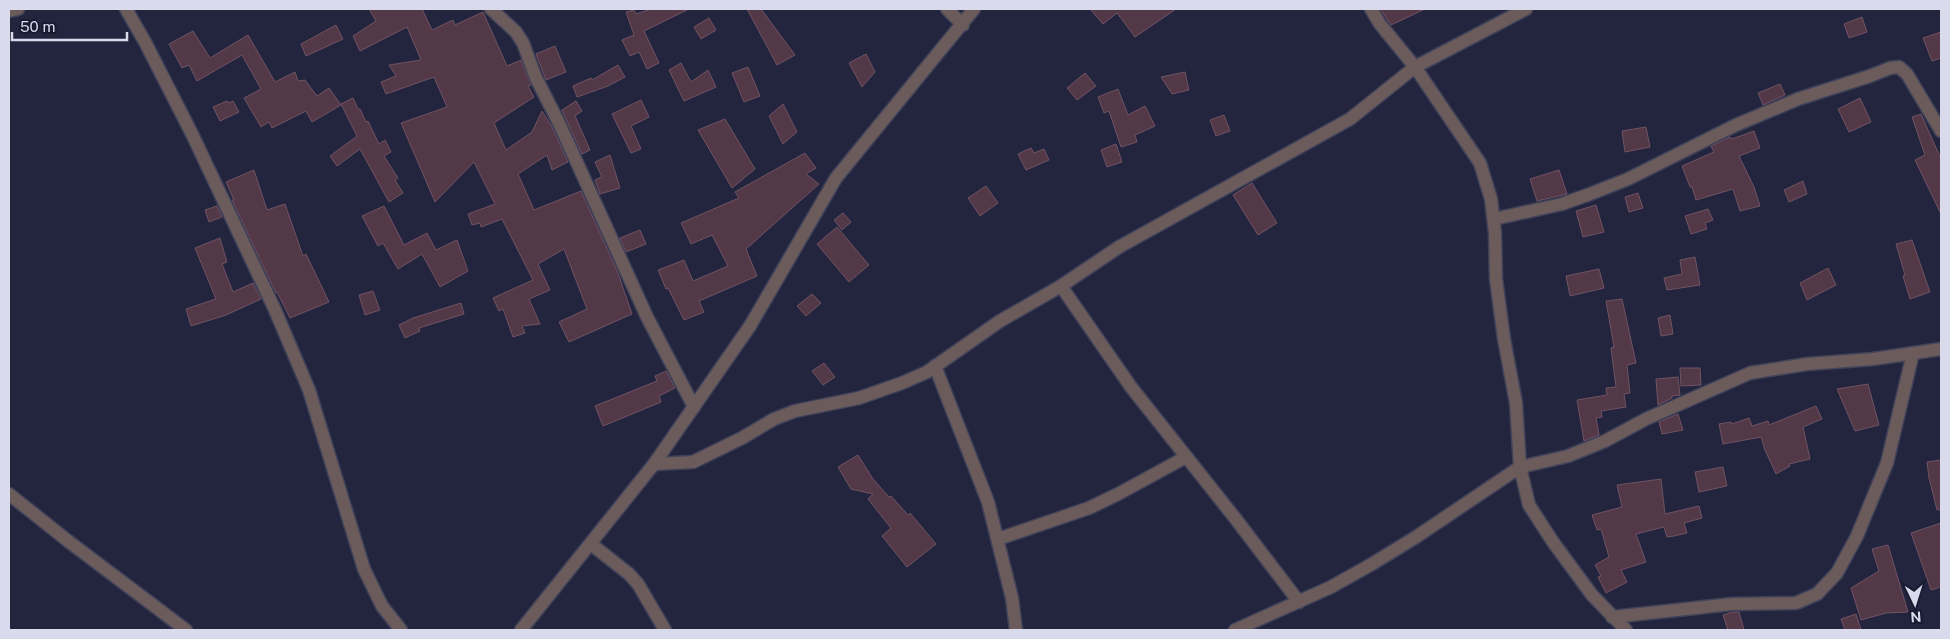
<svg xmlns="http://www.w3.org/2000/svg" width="1950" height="639" viewBox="0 0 1950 639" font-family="'Public Sans',sans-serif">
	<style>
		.building { fill: #533848; stroke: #705364 }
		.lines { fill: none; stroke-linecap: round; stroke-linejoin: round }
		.street-casing { stroke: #40425a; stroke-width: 15 }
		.street { stroke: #6b5b5b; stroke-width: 12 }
	</style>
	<rect width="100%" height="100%" fill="#23253e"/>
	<g class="building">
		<polygon points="369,9 422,9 432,30 453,20 455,25 483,12 507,66 521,60 531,85 528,86 534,97 494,123 506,150 532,132 542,111 552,127 568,162 552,170 547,155 518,174 534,210 581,191 618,273 632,314 569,342 559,322 587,309 564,249 538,264 550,290 529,299 540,324 522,326 525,333 513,337 503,309 499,311 493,298 533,280 502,219 481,227 480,223 472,225 468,214 495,204 474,162 435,202 401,123 447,107 434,77 386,94 381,82 396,76 389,65 421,60 407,27 360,51 353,36 376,21"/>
		<polygon points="651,9 689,9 644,31 659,63 647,69 639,52 630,56 622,40 634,35 626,12 634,10 636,14"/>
		<polygon points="747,9 761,9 795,55 777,65"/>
		<polygon points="1090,9 1176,9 1135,37 1117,13 1103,24"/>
		<polygon points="1380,9 1425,9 1391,25"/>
		<polygon points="1862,17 1867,32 1849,38 1844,24"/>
		<polygon points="709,18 716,30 701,39 694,27"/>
		<polygon points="336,25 343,39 306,56 301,44"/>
		<polygon points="193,31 210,58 248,35 275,82 295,72 298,81 305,80 317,96 329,88 341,105 312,122 306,111 272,128 269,122 261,127 244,98 261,89 242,55 197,81 189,65 182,68 169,44"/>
		<polygon points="1941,32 1941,58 1932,61 1923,38"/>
		<polygon points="555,46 566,72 546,80 536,54"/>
		<polygon points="866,54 875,72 862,87 849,63"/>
		<polygon points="681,63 691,82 708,70 716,87 684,101 669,70"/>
		<polygon points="618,65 625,77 608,86 577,97 573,86 591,78 592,80"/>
		<polygon points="748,67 760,96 744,102 732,73"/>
		<polygon points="1185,72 1189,90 1172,94 1161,77"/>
		<polygon points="1085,73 1096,86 1077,100 1067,88"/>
		<polygon points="1780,84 1785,95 1763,105 1758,93"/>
		<polygon points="1118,89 1128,115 1145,106 1155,126 1135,135 1137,142 1121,147 1109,111 1104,113 1098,97"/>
		<polygon points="353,98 358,109 360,109 366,122 368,121 379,144 385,140 391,152 384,156 398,178 395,180 403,193 389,202 360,149 337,166 330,156 357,136 341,104"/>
		<polygon points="1860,98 1871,122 1849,132 1838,109"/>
		<polygon points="641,100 649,117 631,126 641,149 631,153 612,114"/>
		<polygon points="227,101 229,103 233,101 239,112 220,121 213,107"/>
		<polygon points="576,101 582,111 575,116 590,150 582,154 562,110"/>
		<polygon points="783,104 797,132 783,144 769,116"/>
		<polygon points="1921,114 1941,159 1941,214 1915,160 1925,155 1912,117"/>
		<polygon points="1224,115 1230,131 1216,136 1210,120"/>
		<polygon points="725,119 755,169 732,188 698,130"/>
		<polygon points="1646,127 1650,147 1625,152 1622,131"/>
		<polygon points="1754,131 1760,148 1739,156 1754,187 1760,206 1740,211 1733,189 1696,200 1692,187 1690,187 1682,166 1714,152 1711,146 1730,137 1732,139"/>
		<polygon points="1116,144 1122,162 1107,167 1101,150"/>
		<polygon points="1031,148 1034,153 1044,149 1049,160 1026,170 1018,154"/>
		<polygon points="805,153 816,168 806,174 819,184 746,249 757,276 699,301 704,312 684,320 668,288 666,289 658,270 684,260 693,281 728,266 712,235 691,244 681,223 739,198 735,192"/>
		<polygon points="610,155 620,188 600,194 595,180 602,177 595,162"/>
		<polygon points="254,170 267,210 285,204 303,256 306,254 329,302 290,318 277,292 276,293 232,200 234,200 226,182"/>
		<polygon points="1559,170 1567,194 1537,201 1530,179"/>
		<polygon points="1803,181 1807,194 1789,202 1784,190"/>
		<polygon points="1252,183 1277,223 1258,235 1233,195"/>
		<polygon points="986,186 998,203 980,216 968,198"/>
		<polygon points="1638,193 1643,208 1629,212 1625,197"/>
		<polygon points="1596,205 1604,232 1583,237 1576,211"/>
		<polygon points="217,206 222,217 209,222 205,210"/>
		<polygon points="384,206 404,245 427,233 436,250 457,240 468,271 440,287 422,254 398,269 383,243 378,246 362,216"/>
		<polygon points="1708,209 1713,220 1705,223 1707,229 1691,234 1685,216"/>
		<polygon points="843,213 851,222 842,230 834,220"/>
		<polygon points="837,227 869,265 849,282 817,244"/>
		<polygon points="640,230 646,244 626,252 620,238"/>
		<polygon points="220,238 227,262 222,264 233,292 253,283 261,299 226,315 191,326 186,309 216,299 195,248"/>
		<polygon points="1912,240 1930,292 1910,299 1903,276 1905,275 1896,244"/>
		<polygon points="1695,257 1700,285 1667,290 1664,278 1682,274 1680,260"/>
		<polygon points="1828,268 1836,285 1807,300 1800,283"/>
		<polygon points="1599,269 1604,288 1570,296 1566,276"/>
		<polygon points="373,291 380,310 365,315 359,295"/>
		<polygon points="812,294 821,303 806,316 797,306"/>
		<polygon points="1622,299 1636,363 1627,365 1630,393 1624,394 1626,407 1601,411 1602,417 1596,418 1599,435 1584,441 1577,400 1607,395 1606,388 1616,387 1611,348 1614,347 1606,301"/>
		<polygon points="461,303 464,314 419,328 420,331 405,338 399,325 413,318"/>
		<polygon points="1670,315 1673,334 1661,336 1658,318"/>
		<polygon points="824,363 835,377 823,385 812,371"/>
		<polygon points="1680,368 1700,368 1701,385 1681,386"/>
		<polygon points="666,371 675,388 659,396 661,402 603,426 595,406 657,381 655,376"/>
		<polygon points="1678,377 1680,395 1672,396 1672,398 1658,405 1656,379"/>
		<polygon points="1868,384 1879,425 1855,431 1837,389"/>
		<polygon points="1816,406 1822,419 1803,427 1810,459 1789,464 1790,466 1776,474 1765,450 1761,437 1723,444 1719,424 1731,422 1732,424 1749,418 1752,426 1768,421 1769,425"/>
		<polygon points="1678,414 1683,430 1662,434 1659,422"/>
		<polygon points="858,455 873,479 889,497 891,496 908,515 910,513 936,544 907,567 882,536 891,528 868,499 873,494 851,489 838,467"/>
		<polygon points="1941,460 1941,509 1937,510 1929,478 1927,462"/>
		<polygon points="1723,467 1727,486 1699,492 1695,472"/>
		<polygon points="1661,479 1665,514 1699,506 1702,518 1684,523 1687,533 1674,536 1667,537 1664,527 1636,534 1646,562 1621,570 1627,582 1606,593 1598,577 1601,576 1595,565 1609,557 1601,529 1597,530 1592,515 1622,507 1617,485"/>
		<polygon points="1941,523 1941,587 1931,590 1911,533"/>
		<polygon points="1888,545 1908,612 1886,613 1861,620 1851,588 1879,571 1872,549"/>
		<polygon points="1733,612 1739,612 1744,630 1728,630 1723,615"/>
		<polygon points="1856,614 1861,630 1845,630 1841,619"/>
	</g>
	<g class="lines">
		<defs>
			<g id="street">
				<polyline points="126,9 145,42 193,136 275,310 309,390 364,569 382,606 401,630"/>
				<polyline points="491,9 516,32 523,43 536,78 559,123 647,317 694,407"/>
				<polyline points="947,9 963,25"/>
				<polyline points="1371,9 1380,24 1415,67 1480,163 1491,199 1495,233 1496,279 1504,339 1516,403 1520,467 1529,505 1553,542 1592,595 1626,630"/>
				<polyline points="9,11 18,9"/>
				<polyline points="1494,219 1562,204 1590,194 1628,179 1736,125 1798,99 1870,76 1890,68 1899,67 1907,74 1941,131"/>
				<polyline points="1061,286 1131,387 1235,518 1299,602"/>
				<polyline points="935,366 988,502 1012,598 1016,630"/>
				<polyline points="654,464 693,462 742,438 774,419 795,411 859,398 902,383 927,372 1000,321 1061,286 1119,247 1350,119 1415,67 1526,9"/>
				<polyline points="9,494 68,541 186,630"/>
				<polyline points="998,539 1089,508 1118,494 1186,457"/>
				<polyline points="591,544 629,574 638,584 665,630"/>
				<polyline points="1612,617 1732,604 1796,603 1817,594 1837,573 1857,536 1887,463 1913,353"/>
				<polyline points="521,630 654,464 750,326 836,178 974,9"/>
				<polyline points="1235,630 1331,587 1372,564 1416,537 1520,467 1568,456 1605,441 1646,419 1750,373 1807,364 1873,359 1941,349"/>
			</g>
		</defs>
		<use href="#street" class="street-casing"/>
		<use href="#street" class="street"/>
	</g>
	<rect width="1950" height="639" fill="none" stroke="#d9dbec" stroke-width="20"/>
	<g transform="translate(1915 604) rotate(176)" stroke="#191b33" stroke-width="4" paint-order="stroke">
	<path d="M0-4L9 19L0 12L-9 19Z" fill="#d9dbec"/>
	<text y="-8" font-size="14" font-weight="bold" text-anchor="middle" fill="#d9dbec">N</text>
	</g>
	<path d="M12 32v8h115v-8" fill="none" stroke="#d9dbec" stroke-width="2.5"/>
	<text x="20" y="32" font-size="15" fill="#d9dbec" stroke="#191b33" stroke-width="4" paint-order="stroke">50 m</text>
</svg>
